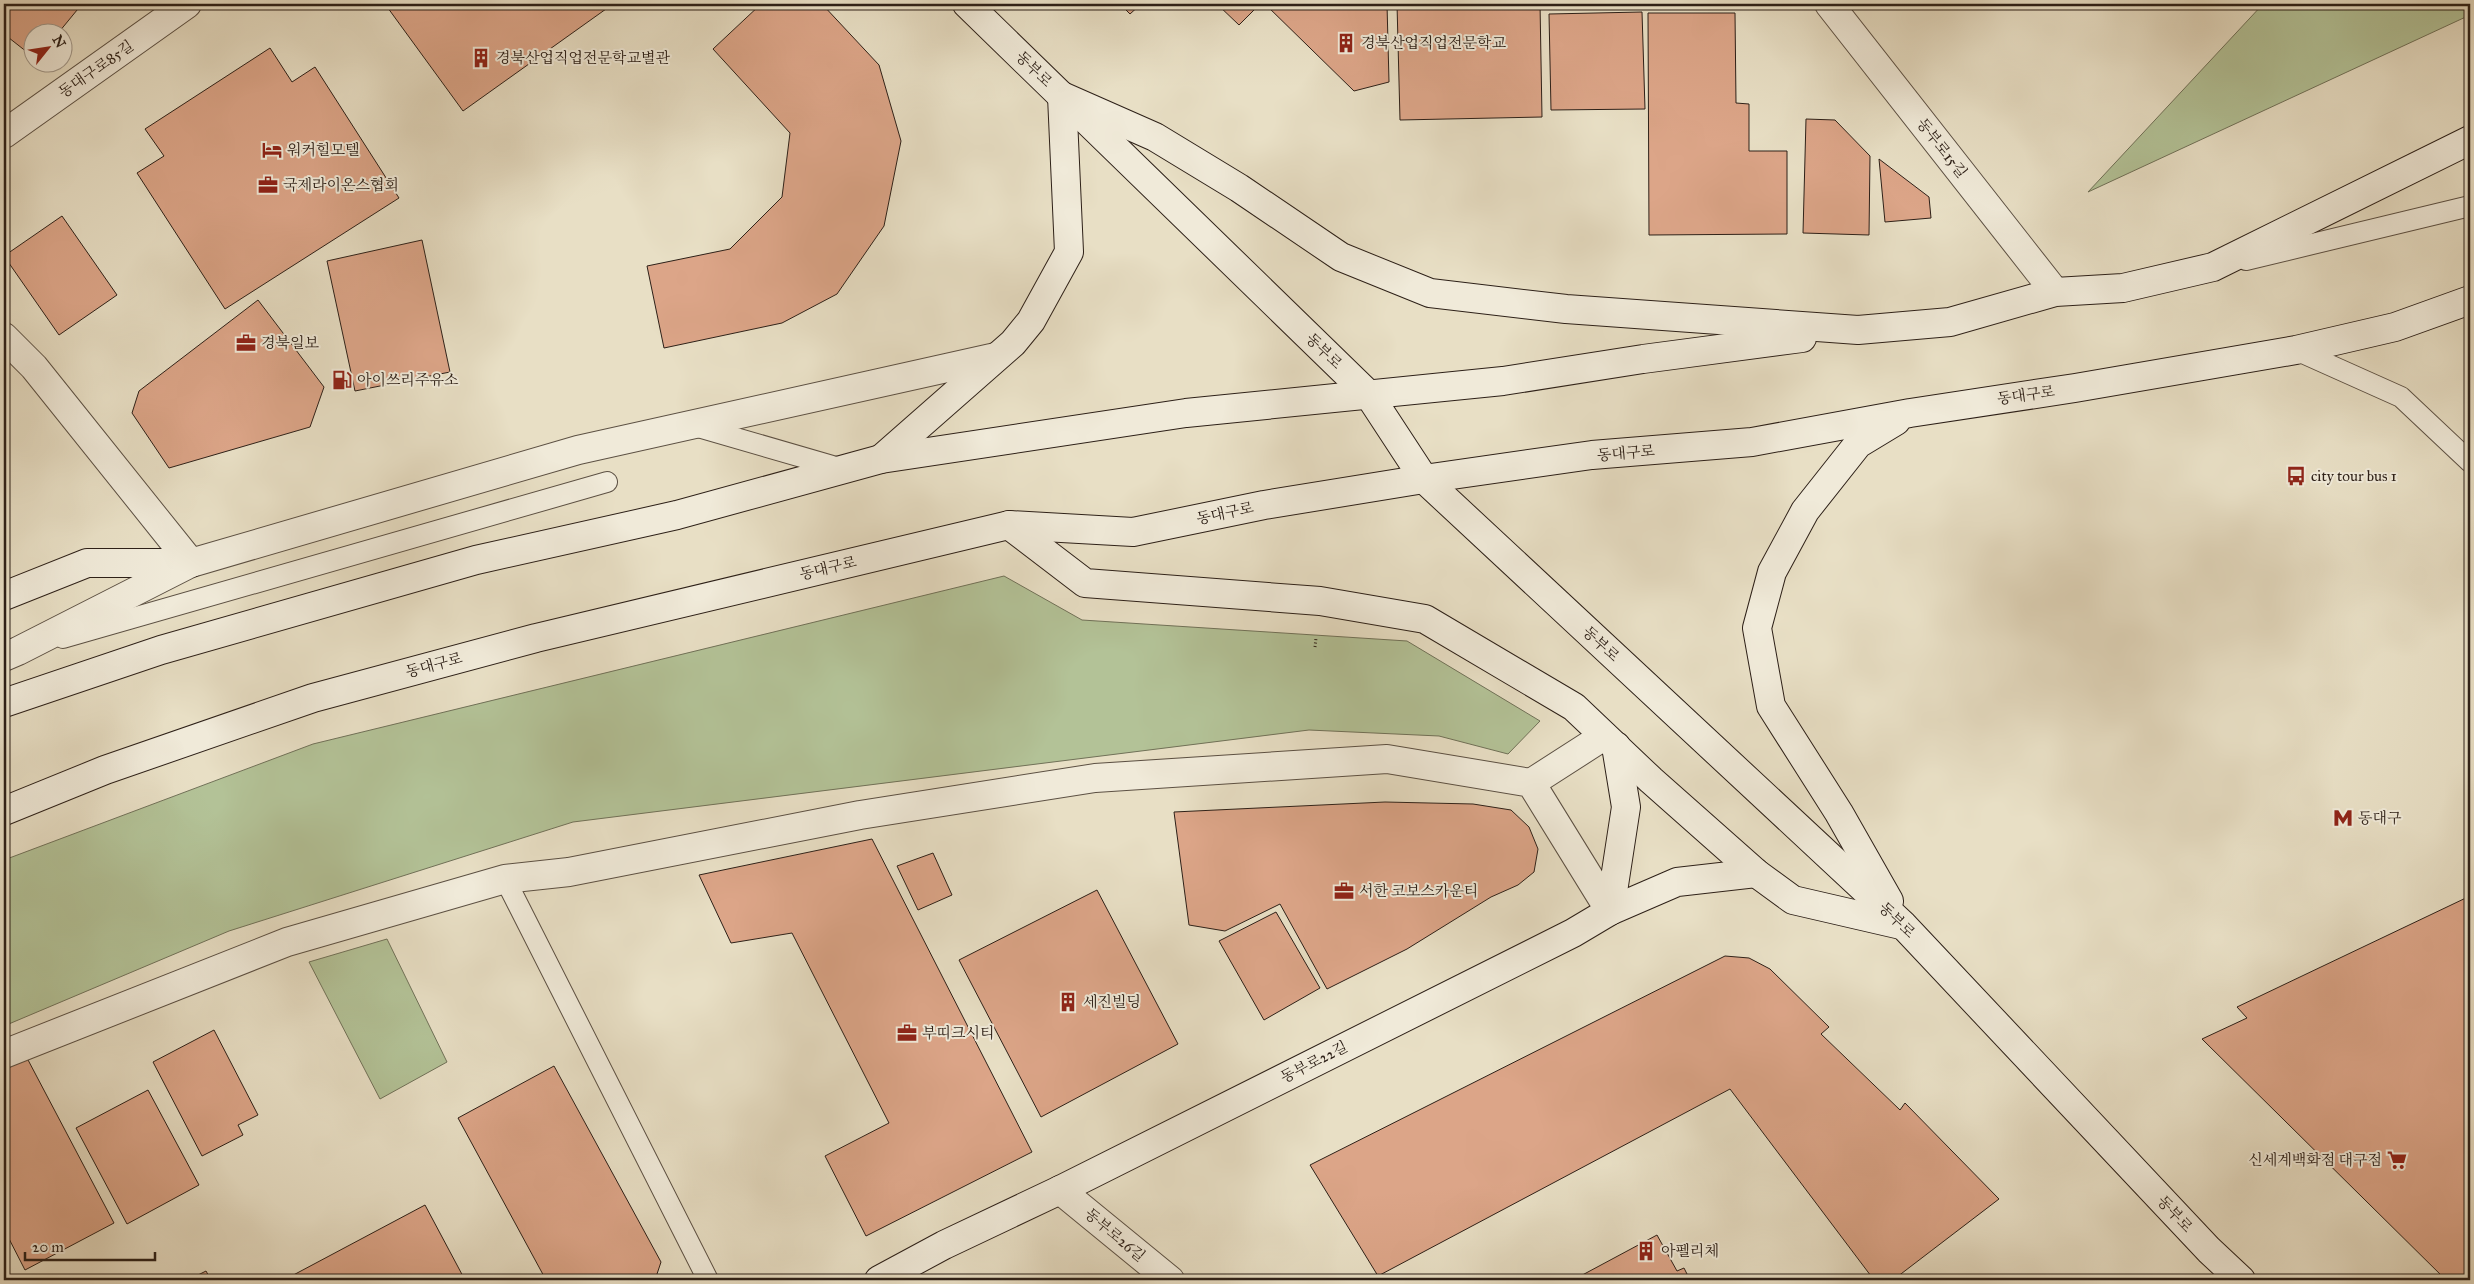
<svg xmlns="http://www.w3.org/2000/svg" width="2474" height="1284" viewBox="0 0 2474 1284" font-family="'IM FELL Great Primer','Noto Serif KR',serif">
	<style>
		.green { fill: #b3c297; stroke: #707158 }
		.building { fill: #dca588; stroke: #2d2018 }
		.lines { fill: none; stroke-linecap: round; stroke-linejoin: round }
		.lane-casing { stroke: #5c5043; stroke-width: 22 }
		.street-casing { stroke: #5c5043; stroke-width: 30 }
		.secondary-casing { stroke: #2d2018; stroke-width: 30 }
		.path { stroke: #2d2018; stroke-width: 3; stroke-dasharray: 1 2.5; stroke-linecap: butt }
		.lane { stroke: #f0ead9; stroke-width: 20 }
		.street { stroke: #f0ead9; stroke-width: 28 }
		.secondary { stroke: #f0ead9; stroke-width: 28 }
		.labels { text-anchor: middle; stroke-width: 4; stroke-linejoin: round; paint-order: stroke }
		.poi-label { font-size: 15px; fill: #2d2018; stroke: #f0ead9; text-anchor: start }
		.street-label { font-size: 15px; fill: #2d2018; stroke: #f0ead9 }
	</style>
	<rect width="100%" height="100%" fill="#e8dfc5"/>
	<filter id="stains"><feTurbulence type="fractalNoise" baseFrequency=".004" numOctaves="4"/><feColorMatrix values="0 0 0 0 .2 0 0 0 0 .09 0 0 0 0 .02 0 0 0 .5 -.17"/></filter>
	<radialGradient id="worn" r=".72"><stop offset=".6" stop-color="#630" stop-opacity="0"/><stop offset="1" stop-color="#630" stop-opacity=".3"/></radialGradient>
	<g class="green">
		<polygon points="2263,4 2470,4 2470,15 2088,192"/>
		<polygon points="1004,576 1082,620 1407,641 1540,721 1508,754 1439,736 1309,730 573,822 229,931 4,1026 4,860 313,744"/>
		<polygon points="387,939 447,1062 380,1099 309,962"/>
	</g>
	<g class="building">
		<polygon points="4,4 82,4 59,32 32,32 32,56 4,34"/>
		<polygon points="385,4 613,4 463,111"/>
		<polygon points="761,4 822,4 879,65 901,141 884,226 837,294 782,323 664,348 647,266 730,249 782,197 790,133 713,49"/>
		<polygon points="1120,4 1141,4 1130,14"/>
		<polygon points="1217,4 1260,4 1239,25"/>
		<polygon points="1265,4 1387,4 1389,82 1354,91"/>
		<polygon points="1397,4 1540,4 1542,117 1400,120"/>
		<polygon points="1642,12 1645,109 1551,110 1549,14"/>
		<polygon points="1648,13 1735,13 1736,103 1749,104 1749,151 1787,151 1787,234 1649,235"/>
		<polygon points="270,48 292,82 315,67 399,198 225,309 137,173 164,156 145,129"/>
		<polygon points="1806,119 1835,120 1870,156 1869,235 1803,233"/>
		<polygon points="1879,159 1929,197 1931,218 1885,222"/>
		<polygon points="62,216 117,295 59,335 4,256"/>
		<polygon points="422,240 450,372 355,391 327,261"/>
		<polygon points="258,300 324,387 310,427 169,468 132,413 139,391"/>
		<polygon points="1385,802 1473,804 1511,810 1529,827 1538,849 1534,872 1518,885 1491,897 1407,949 1327,989 1280,904 1225,931 1189,925 1174,812"/>
		<polygon points="872,839 1032,1152 866,1236 825,1156 889,1123 792,933 731,943 699,875"/>
		<polygon points="933,853 952,895 918,910 897,866"/>
		<polygon points="1097,890 1178,1044 1041,1117 959,960"/>
		<polygon points="2470,896 2470,1280 2446,1280 2202,1039 2247,1018 2237,1007"/>
		<polygon points="1276,912 1320,988 1264,1020 1219,941"/>
		<polygon points="1725,956 1749,958 1770,969 1829,1027 1821,1034 1900,1110 1905,1103 1999,1199 1893,1280 1874,1280 1730,1089 1378,1276 1310,1165"/>
		<polygon points="214,1030 258,1115 238,1125 243,1135 202,1156 153,1062"/>
		<polygon points="27,1058 114,1223 25,1270 4,1229 4,1070"/>
		<polygon points="554,1066 661,1262 655,1280 546,1280 458,1118"/>
		<polygon points="148,1090 199,1185 127,1224 76,1128"/>
		<polygon points="425,1205 465,1280 284,1280"/>
		<polygon points="1657,1235 1677,1271 1684,1268 1690,1280 1573,1280"/>
		<polygon points="206,1271 211,1280 188,1280"/>
		<polygon points="1033,1276 1056,1280 1000,1280 1004,1278"/>
	</g>
	<g class="lines">
		<defs>
			<g id="lane">
				<polyline points="2246,260 2470,206"/>
				<polyline points="2296,350 2401,397 2470,462"/>
				<polyline points="691,425 843,469"/>
				<polyline points="63,638 607,482"/>
				<polyline points="505,879 708,1280"/>
			</g>
			<g id="street">
				<polyline points="1829,4 2055,292"/>
				<polyline points="4,134 187,4"/>
				<polyline points="4,337 34,367 191,563"/>
				<polyline points="4,657 18,651 191,563 578,450 996,357"/>
				<polyline points="1531,783 1604,736"/>
				<polyline points="4,1054 287,942 505,879 569,872 860,815 1095,778 1387,759 1531,783 1610,911"/>
				<polyline points="1060,1190 1170,1280"/>
			</g>
			<g id="secondary">
				<polyline points="967,4 1369,395 1424,479 1903,925 2209,1250 2241,1280"/>
				<polyline points="881,459 1013,343 1031,321 1069,252 1062,96 1155,137 1239,188 1341,257 1430,293 1566,309 1858,330 1950,322 2055,292 2123,288 2213,267 2470,140"/>
				<polyline points="1009,525 1085,583 1320,601 1425,619 1574,707 1651,780 1756,873 1793,900 1901,925"/>
				<polyline points="4,596 87,563 191,563"/>
				<polyline points="4,703 161,650 476,560 677,515 881,459 1186,413 1503,381 1643,359 1802,338"/>
				<polyline points="4,811 105,770 313,698 536,638 1009,525 1133,532 1264,505 1424,479 1592,455 1752,442 1910,413 2075,388 2296,350 2395,327 2470,300"/>
				<polyline points="1889,901 1839,813 1771,706 1757,628 1772,572 1805,511 1858,444 1896,421"/>
				<polyline points="1610,911 1626,807 1616,746"/>
				<polyline points="879,1280 944,1245 1060,1190 1573,933 1610,911 1677,882 1756,873"/>
			</g>
		</defs>
		<use href="#lane" class="lane-casing"/>
		<use href="#street" class="street-casing"/>
		<use href="#secondary" class="secondary-casing"/>
		<polyline class="path" points="1315,647 1316,638"/>
		<use href="#lane" class="lane"/>
		<use href="#street" class="street"/>
		<use href="#secondary" class="secondary"/>
	</g>
	<defs>
		<symbol id="building-bare" viewBox="-9 -9 18 18"><path d="M-4-6H4V6H1V3H-1V6H-4ZM-2.5-4.3h1.7v1.8h-1.7ZM.8-4.3h1.7v1.8H.8ZM-2.5-1h1.7V.8h-1.7ZM.8-1h1.7V.8H.8Z" fill="#8f2418" stroke="#f0ead9" stroke-width="2.5" paint-order="stroke"/></symbol>
		<symbol id="hotel-bare" viewBox="-9 -9 18 18"><path d="M-6-4.5h1.5V1H6V5H4.5V3h-9V5H-6ZM-4 0a1.8 1.8 0 1 1 3.6 0ZM.5 0V-2.5h3Q6-2.5 6 0Z" fill="#8f2418" stroke="#f0ead9" stroke-width="2.5" paint-order="stroke"/></symbol>
		<symbol id="office-bare" viewBox="-9 -9 18 18"><path d="M-6-3h4V-5.5h4V-3h4V5H-6ZM-1-4.5V-3h2v-1.5ZM-6 0V1H6V0Z" fill="#8f2418" stroke="#f0ead9" stroke-width="2.5" paint-order="stroke"/></symbol>
		<symbol id="fuel-bare" viewBox="-9 -9 18 18"><path d="M-5.5-6h7V0h2V4h1.3V-2.5L3-4.5l.8-.8L6-3V5H2.5V1h-1V6h-7ZM-4.2-4.7v3.2H.2V-4.7Z" fill="#8f2418" stroke="#f0ead9" stroke-width="2.5" paint-order="stroke"/></symbol>
		<symbol id="bus-bare" viewBox="-9 -9 18 18"><path d="M-5-6H5V4H4V6H2V4H-2V6H-4V4H-5ZM-3.5-4V0h7V-4ZM-3.5 1.2v1.5H-2V1.2ZM2 1.2v1.5H3.5V1.2Z" fill="#8f2418" stroke="#f0ead9" stroke-width="2.5" paint-order="stroke"/></symbol>
		<symbol id="metro-bare" viewBox="-9 -9 18 18"><path d="M-5.5 5V-5H-3L0 0L3-5H5.5V5H3V-.5L0 4L-3-.5V5Z" fill="#8f2418" stroke="#f0ead9" stroke-width="2.5" paint-order="stroke"/></symbol>
		<symbol id="supermarket-bare" viewBox="-9 -9 18 18"><path d="M-6-5.5h2.5l.6 2H6L4.5 2H-2.5L-4.4-4H-6ZM-1.5 3.2a1.3 1.3 0 1 0 .1 0ZM3 3.2a1.3 1.3 0 1 0 .1 0Z" fill="#8f2418" stroke="#f0ead9" stroke-width="2.5" paint-order="stroke"/></symbol>
	</defs>
	<g fill-rule="evenodd">
		<use href="#building-bare" x="1332" y="29" width="28" height="28"/>
		<use href="#building-bare" x="467" y="44" width="28" height="28"/>
		<use href="#hotel-bare" x="258" y="136" width="28" height="28"/>
		<use href="#office-bare" x="254" y="171" width="28" height="28"/>
		<use href="#office-bare" x="232" y="329" width="28" height="28"/>
		<use href="#fuel-bare" x="328" y="366" width="28" height="28"/>
		<use href="#bus-bare" x="2282" y="462" width="28" height="28"/>
		<use href="#metro-bare" x="2329" y="804" width="28" height="28"/>
		<use href="#office-bare" x="1330" y="877" width="28" height="28"/>
		<use href="#building-bare" x="1054" y="988" width="28" height="28"/>
		<use href="#office-bare" x="893" y="1019" width="28" height="28"/>
		<use href="#supermarket-bare" x="2383" y="1146" width="28" height="28"/>
		<use href="#building-bare" x="1632" y="1237" width="28" height="28"/>
	</g>
	<g class="labels">
		<g class="poi-label">
			<text x="1361" y="48">경북산업직업전문학교</text>
			<text x="496" y="63">경북산업직업전문학교별관</text>
			<text x="287" y="155">워커힐모텔</text>
			<text x="283" y="190">국제라이온스협회</text>
			<text x="261" y="348">경북일보</text>
			<text x="357" y="385">아이쓰리주유소</text>
			<text x="2311" y="481">city tour bus 1</text>
			<text x="2358" y="823">동대구</text>
			<text x="1359" y="896">서한 코보스카운티</text>
			<text x="1083" y="1007">세진빌딩</text>
			<text x="922" y="1038">부띠크시티</text>
			<text x="2382" y="1165" text-anchor="end">신세계백화점 대구점</text>
			<text x="1661" y="1256">아펠리체</text>
		</g>
		<g class="street-label">
			<text transform="translate(96 69) rotate(-35)" y="5">동대구로85길</text>
			<text transform="translate(1034 69) rotate(44)" y="5">동부로</text>
			<text transform="translate(1942 148) rotate(52)" y="5">동부로15길</text>
			<text transform="translate(1324 351) rotate(44)" y="5">동부로</text>
			<text transform="translate(2026 395) rotate(-8)" y="5">동대구로</text>
			<text transform="translate(1626 453) rotate(-5)" y="5">동대구로</text>
			<text transform="translate(1225 513) rotate(-12)" y="5">동대구로</text>
			<text transform="translate(828 568) rotate(-13)" y="5">동대구로</text>
			<text transform="translate(1601 644) rotate(43)" y="5">동부로</text>
			<text transform="translate(434 665) rotate(-15)" y="5">동대구로</text>
			<text transform="translate(1897 920) rotate(44)" y="5">동부로</text>
			<text transform="translate(1314 1062) rotate(-27)" y="5">동부로22길</text>
			<text transform="translate(2175 1214) rotate(47)" y="5">동부로</text>
			<text transform="translate(1115 1235) rotate(40)" y="5">동부로26길</text>
		</g>
	</g>
	<rect width="2474" height="1284" fill="none" stroke="#e8dfc5" stroke-width="20"/>
	<rect x="5" y="5" width="2464" height="1274" fill="none" stroke="#2d2018" stroke-width="2.5"/>
	<rect x="10" y="10" width="2454" height="1264" fill="none" stroke="#2d2018"/>
	<g transform="translate(48 48) rotate(60)"><circle r="24" fill="#f0ead9" stroke="#a2998c"/>
	<path d="M0-4L9 19L0 12L-9 19Z" fill="#8f2418"/>
	<text y="-8" font-size="14" font-weight="bold" text-anchor="middle" fill="#2d2018">N</text>
	</g>
	<path d="M25 1252v8h130v-8" fill="none" stroke="#2d2018" stroke-width="2.5"/>
	<text x="32" y="1252" font-size="15" fill="#2d2018" stroke="#f0ead9" stroke-width="4" paint-order="stroke">20 m</text>
	<rect width="100%" height="100%" filter="url(#stains)"/>
	<rect width="100%" height="100%" fill="url(#worn)"/>
</svg>
